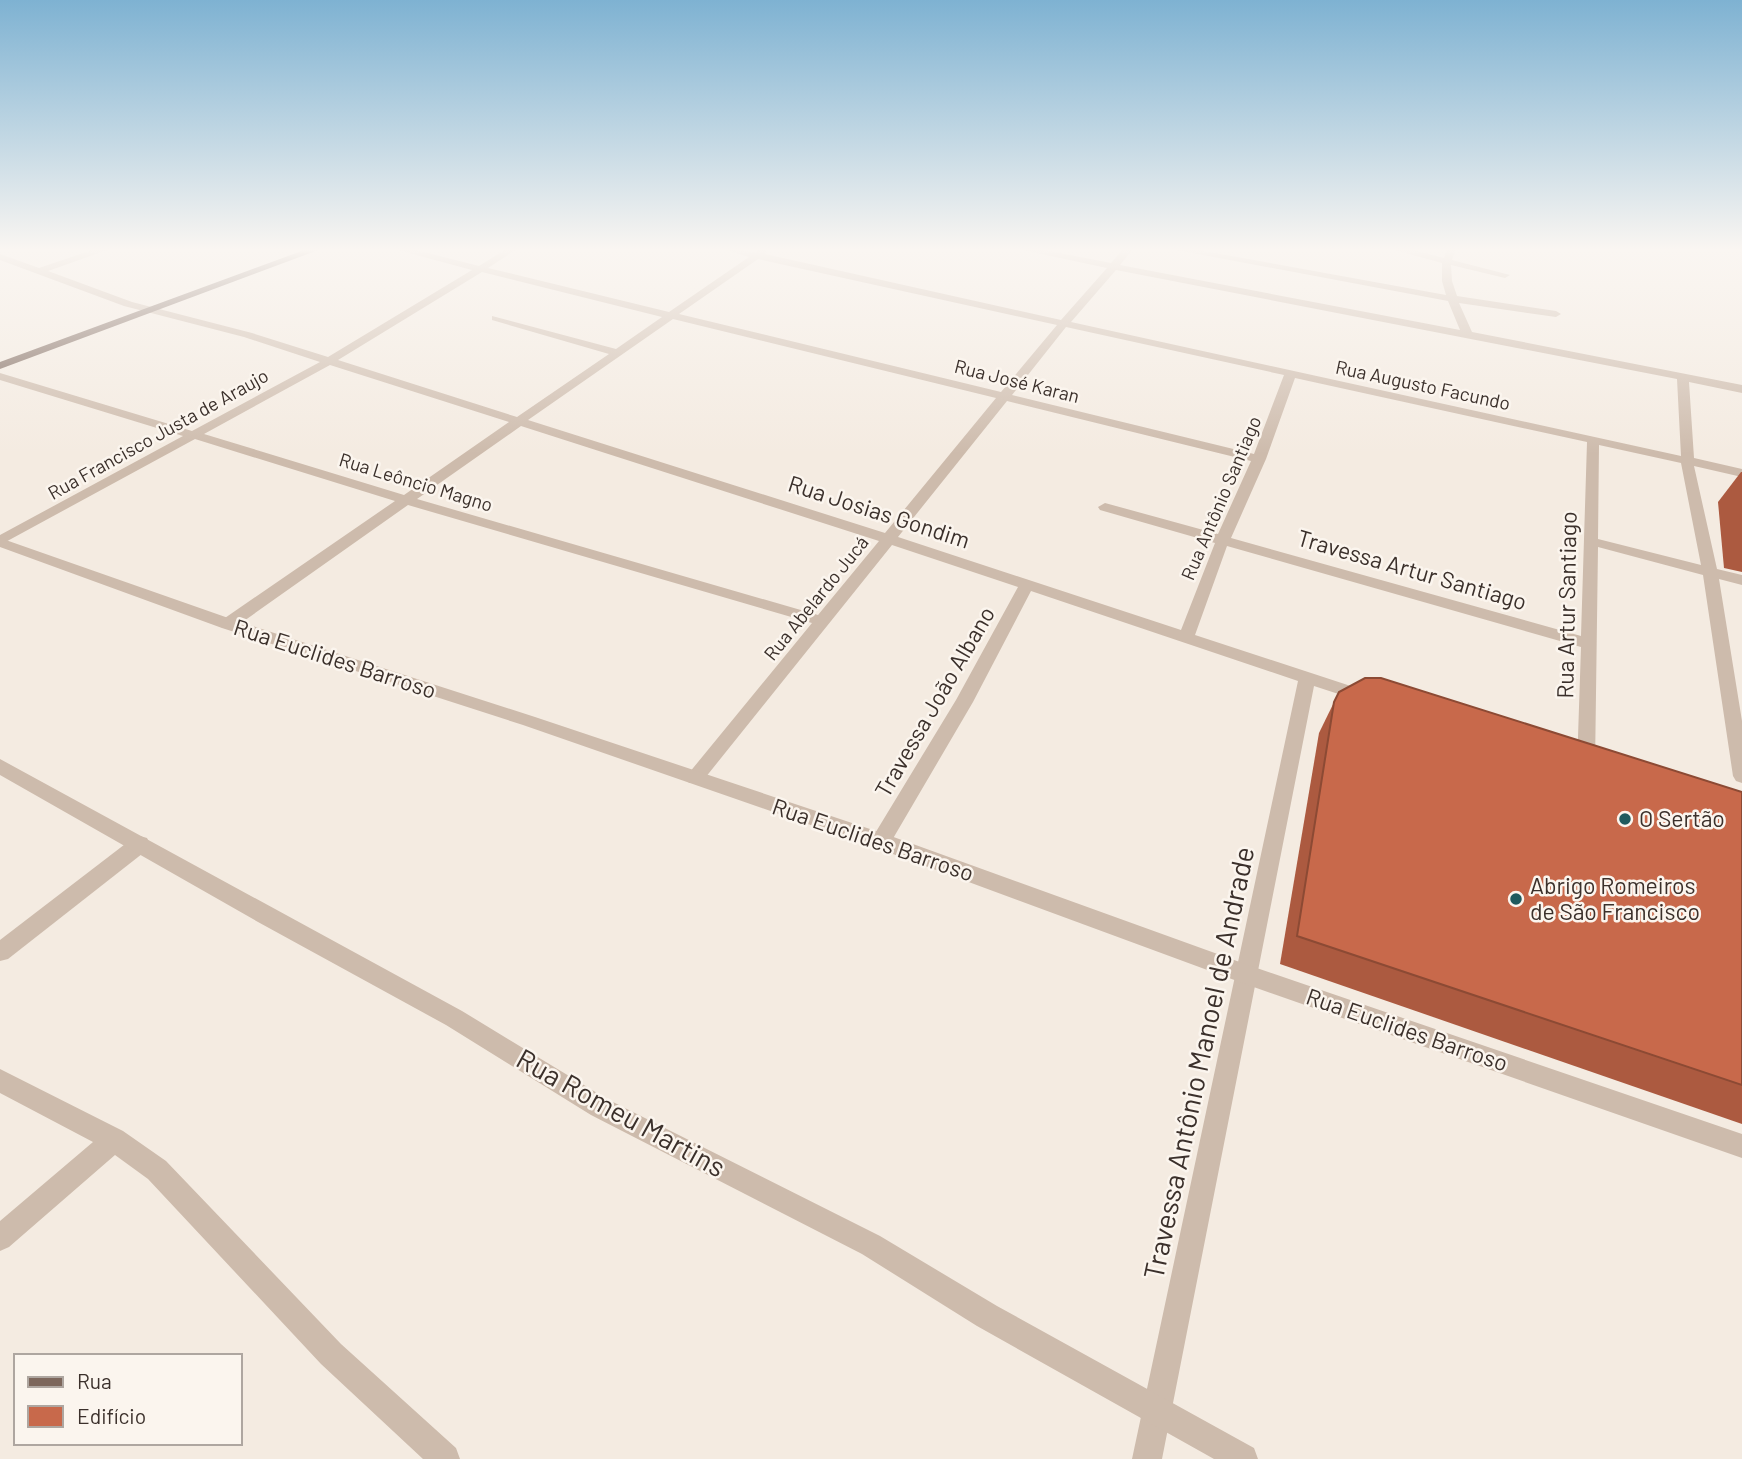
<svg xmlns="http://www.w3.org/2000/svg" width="1742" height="1459" viewBox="0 0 1742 1459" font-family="Barlow,sans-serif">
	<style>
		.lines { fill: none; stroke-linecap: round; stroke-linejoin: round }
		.minor { fill: #cdbbac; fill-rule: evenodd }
		.tertiary { fill: #cdbbac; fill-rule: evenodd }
		.primary { fill: #7d675c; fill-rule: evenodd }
		.wall { fill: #ac5a40 }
		.building { fill: #c8694b; stroke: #8c4a34; stroke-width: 2 }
		.poi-dot { fill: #1f5a5e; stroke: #fbf5ee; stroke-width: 2.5 }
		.labels { text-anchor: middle; stroke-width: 5; stroke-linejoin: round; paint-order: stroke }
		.far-street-label { font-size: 19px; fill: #3b302b; stroke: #fbf5ee }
		.street-label { font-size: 23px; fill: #3b302b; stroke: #fbf5ee }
		.poi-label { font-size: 23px; fill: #3b302b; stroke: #fbf5ee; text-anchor: start }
		.near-street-label { font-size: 28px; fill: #3b302b; stroke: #fbf5ee }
	</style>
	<rect width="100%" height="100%" fill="#f4ebe1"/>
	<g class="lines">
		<g class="minor">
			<path d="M95 249H110L48 271 132 302 252 333 328 357 472 270 394 249H412L479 266 506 249H517L488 268 669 312 749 257 723 249 755 252 763 249 767 252 765 254 1061 320 1107 268 1018 249H1039L1111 263 1123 249H1133L1120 265 1460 330 1448 301 1171 249H1193L1446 295 1442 281V263L1391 249H1409L1444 258 1447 249H1456L1452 260 1510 275 1505 278 1451 265 1452 281 1457 296 1556 311 1561 314 1556 317 1459 303 1472 332 1742 385V393L1689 382 1694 458 1742 469V477L1694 466 1717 569 1742 575V585L1719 579 1742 721V783L1736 781 1733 776 1703 575 1598 547 1595 767 1592 772H1580L1577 767 1581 647 1227 546 1195 635 1369 692 1371 696 1363 702 1314 686 1162 1459H1132L1298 681 1031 591 973 702 888 847 881 849 874 847 871 841 874 835 956 700 1018 587 892 545 701 783H689L686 778 689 773 812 623 408 505 234 628H222L220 624 222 620 395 501 195 439 0 545V535L183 436 0 380V373L192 431 320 362 244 337 124 306 0 260V254L39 268ZM758 259 1057 325 1001 392 679 314ZM1116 270 1677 379 1681 456 1071 322ZM482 272 662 317 616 349 492 316V320L609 354 517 417 338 360ZM673 319 996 398 885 533 528 420ZM1066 327 1284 375 1254 454 1012 395ZM330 365 509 422 404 495 204 434ZM1295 378 1587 442 1581 636 1231 538 1266 459ZM1007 401 1251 461 1218 534 1105 503 1098 507 1100 510 1215 543 1181 630 898 537ZM521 426 879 541 818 615 417 499ZM1599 445 1681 463 1701 565 1598 539Z"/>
			<polygon points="140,836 147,838 150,844 147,850 8,959 0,961 0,940 133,838"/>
			<polygon points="0,1069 123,1131 166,1161 341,1344 456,1448 460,1459 423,1459 321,1364 148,1179 115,1155 9,1247 0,1251 0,1221 93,1142 0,1093"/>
		</g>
		<g class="tertiary">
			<polygon points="0,538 234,620 535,717 888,835 1248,965 1742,1134 1742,1158 1248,985 874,847 523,725 222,628 0,547"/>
			<polygon points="0,759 462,1011 607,1099 880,1236 997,1306 1254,1448 1258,1459 1214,1459 977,1326 862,1254 591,1115 446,1025 258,922 0,775"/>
		</g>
		<polygon class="primary" points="307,249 321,249 0,369 0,362"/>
	</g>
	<g class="wall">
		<polygon points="1741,472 1742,472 1742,572 1724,568 1718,502"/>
		<polygon points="1339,692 1742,792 1742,1124 1280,964 1319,733"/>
	</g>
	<polygon class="building" points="1365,678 1381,678 1742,792 1742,1085 1297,936 1334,702 1339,692"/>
	<linearGradient id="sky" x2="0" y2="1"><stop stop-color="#7eb2d2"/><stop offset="0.55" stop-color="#faf6f2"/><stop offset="1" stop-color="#faf6f2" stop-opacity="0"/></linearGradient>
	<rect width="1742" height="454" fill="url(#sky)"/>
	<g class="poi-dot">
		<circle cx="1625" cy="819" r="7"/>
		<circle cx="1516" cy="899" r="7"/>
	</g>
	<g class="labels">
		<g class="far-street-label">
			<text transform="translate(1017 381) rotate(14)" y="7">Rua José Karan</text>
			<text transform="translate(1423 385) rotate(12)" y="7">Rua Augusto Facundo</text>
			<text transform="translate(158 434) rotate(-29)" y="7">Rua Francisco Justa de Araujo</text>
			<text transform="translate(416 482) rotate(17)" y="7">Rua Leôncio Magno</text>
			<text transform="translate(1221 498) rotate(-67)" y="7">Rua Antônio Santiago</text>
			<text transform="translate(816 598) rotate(-51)" y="7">Rua Abelardo Jucá</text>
		</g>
		<g class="street-label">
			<text transform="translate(879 512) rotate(18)" y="8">Rua Josias Gondim</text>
			<text transform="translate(1412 570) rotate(16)" y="8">Travessa Artur Santiago</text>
			<text transform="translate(1567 605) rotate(-89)" y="8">Rua Artur Santiago</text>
			<text transform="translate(335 659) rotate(18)" y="8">Rua Euclides Barroso</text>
			<text transform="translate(935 702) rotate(-60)" y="8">Travessa João Albano</text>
			<text transform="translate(873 840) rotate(19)" y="8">Rua Euclides Barroso</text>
			<text transform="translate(1407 1030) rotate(19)" y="8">Rua Euclides Barroso</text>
		</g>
		<g class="poi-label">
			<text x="1639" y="827">O Sertão</text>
			<text x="1530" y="894">Abrigo Romeiros<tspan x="1530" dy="26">de São Francisco</tspan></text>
		</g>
		<g class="near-street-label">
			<text transform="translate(1199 1063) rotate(-78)" y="10">Travessa Antônio Manoel de Andrade</text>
			<text transform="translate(621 1113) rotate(29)" y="10">Rua Romeu Martins</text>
		</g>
	</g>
	<rect x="14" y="1354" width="228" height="91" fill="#fbf5ee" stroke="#aea6a0" stroke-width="2"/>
	<rect x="28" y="1377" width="35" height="10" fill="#7d675c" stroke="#aea6a0" stroke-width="2"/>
	<text x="77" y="1389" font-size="21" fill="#3b302b">Rua</text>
	<rect x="28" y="1406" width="35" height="21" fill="#c8694b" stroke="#aea6a0" stroke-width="2"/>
	<text x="77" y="1424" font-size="21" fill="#3b302b">Edifício</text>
</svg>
